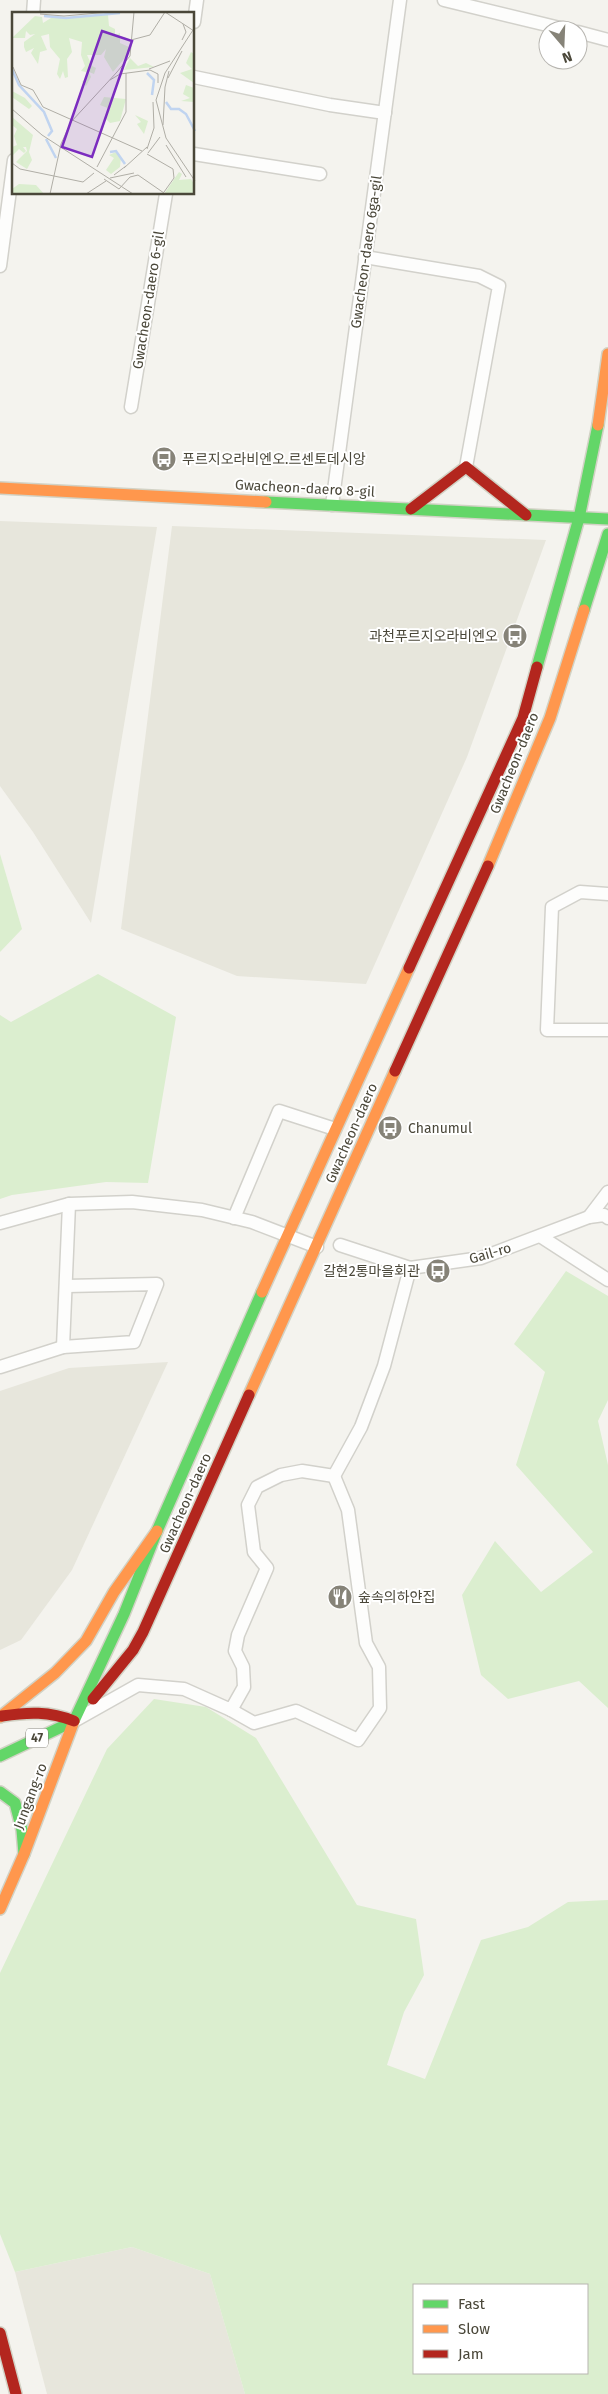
<svg xmlns="http://www.w3.org/2000/svg" width="608" height="2394" viewBox="0 0 608 2394" font-family="'Fira Sans','Noto Sans KR',sans-serif">
	<style>
		.residential { fill: #e7e6dc }
		.green { fill: #dbeecf; fill-rule: evenodd }
		.lines { fill: none; stroke-linecap: round; stroke-linejoin: round }
		.street-casing { stroke: #d2d1cb; stroke-width: 15 }
		.fast-casing { stroke: #d2d2c5; stroke-width: 14 }
		.slow-casing { stroke: #d2d2c5; stroke-width: 14 }
		.jam-casing { stroke: #d2d2c5; stroke-width: 14 }
		.street { stroke: #fdfdfc; stroke-width: 12 }
		.fast { stroke: #63d668; stroke-width: 11 }
		.slow { stroke: #ff974d; stroke-width: 11 }
		.jam { stroke: #b3261e; stroke-width: 11 }
		.labels { text-anchor: middle; stroke-width: 4; stroke-linejoin: round; paint-order: stroke }
		.shield { fill: #fff; stroke: #807e74; stroke-width: 1 }
		.shield-label { font-size: 12px; font-weight: bold; fill: #4a4739 }
		.street-label { font-size: 14px; fill: #4a4739; stroke: #fff }
		.poi-label { font-size: 14px; fill: #4a4739; stroke: #fff; text-anchor: start }
		.inset-river { fill: none; stroke: #c0d4f0; stroke-width: 2.5 }
		.inset-road { fill: none; stroke: #b0aea6; stroke-width: 1 }
		.view { fill: #7b2cbf; fill-opacity: 0.15; stroke: #7b2cbf; stroke-width: 2.5 }
		.inset-edge { fill: none; stroke: #4a4739; stroke-width: 2.5 }
	</style>
	<rect width="100%" height="100%" fill="#f4f3ee"/>
	<g class="residential">
		<polygon points="0,521 157,527 91,923 33,832 0,786"/>
		<polygon points="172,526 546,540 467,757 366,984 237,976 121,929"/>
		<polygon points="168,1362 72,1570 21,1640 0,1650 0,1391 69,1368"/>
		<polygon points="132,2247 210,2274 245,2394 47,2394 15,2272"/>
	</g>
	<g class="green">
		<polygon points="0,854 22,929 0,952"/>
		<polygon points="98,974 176,1017 148,1183 106,1182 12,1195 0,1199 0,1015 11,1022"/>
		<polygon points="566,1271 608,1296 608,1400 598,1421 608,1465 608,1708 579,1681 508,1699 481,1675 462,1595 495,1541 541,1592 593,1552 516,1465 545,1372 514,1344"/>
		<path d="M154 1699 206 1707 256 1738 357 1905 416 1919 424 1975 404 2012 387 2065 425 2079 481 1940 528 1927 568 1902 608 1900V2394H245L210 2274 132 2247 15 2272 0 2234V1973L107 1749ZM414 2285H587V2373H414Z"/>
	</g>
	<g class="lines">
		<defs>
			<g id="street">
				<polyline points="444,0 568,30"/>
				<polyline points="33,14 34,0"/>
				<polyline points="194,22 197,0"/>
				<polyline points="578,32 608,40"/>
				<polyline points="194,77 330,105 385,113"/>
				<polyline points="194,154 320,174"/>
				<polyline points="365,257 479,276 499,286 466,467"/>
				<polyline points="0,266 14,160"/>
				<polyline points="131,407 166,194"/>
				<polyline points="332,505 400,0"/>
				<polyline points="608,894 580,892 552,907 547,1030 608,1030"/>
				<polyline points="589,1217 608,1192"/>
				<polyline points="234,1218 279,1111 335,1129"/>
				<polyline points="0,1223 69,1204 132,1202 202,1210 252,1222 317,1247"/>
				<polyline points="540,1236 608,1280"/>
				<polyline points="340,1245 410,1268 481,1258 589,1217 604,1215 608,1218"/>
				<polyline points="63,1347 69,1204"/>
				<polyline points="0,1367 63,1347 134,1342 157,1284 67,1286"/>
				<polyline points="231,1710 254,1723 296,1711 358,1740 380,1708 379,1667 366,1643 348,1510 334,1476"/>
				<polyline points="74,1721 138,1685 184,1689 231,1710 244,1687 243,1667 235,1651 238,1635 267,1568 254,1552 248,1505 257,1487 281,1475 302,1471 334,1476 361,1427 384,1366 410,1268"/>
			</g>
			<g id="fast">
				<polyline points="266,502 608,519"/>
				<polyline points="584,610 608,534"/>
				<polyline points="537,667 579,518 598,425"/>
				<polyline points="74,1721 124,1614 157,1531 262,1292"/>
				<polyline points="0,1756 74,1721"/>
				<polyline points="0,1792 15,1803 22,1830 24,1854"/>
			</g>
			<g id="slow">
				<polyline points="598,425 608,354"/>
				<polyline points="0,488 266,502"/>
				<polyline points="488,866 550,718 584,610"/>
				<polyline points="262,1292 409,968"/>
				<polyline points="249,1395 395,1071"/>
				<polyline points="0,1717 55,1673 86,1641 114,1592 157,1531"/>
				<polyline points="0,1909 24,1854 74,1721"/>
			</g>
			<g id="jam">
				<polyline points="411,509 466,467 526,515"/>
				<polyline points="409,968 523,718 537,667"/>
				<polyline points="395,1071 488,866"/>
				<polyline points="93,1699 133,1650 143,1632 249,1395"/>
				<path d="M2 1716C28 1712 49 1711 74 1721"/>
				<polyline points="0,2333 16,2394"/>
			</g>
		</defs>
		<use href="#street" class="street-casing"/>
		<use href="#fast" class="fast-casing"/>
		<use href="#slow" class="slow-casing"/>
		<use href="#jam" class="jam-casing"/>
		<use href="#street" class="street"/>
		<use href="#fast" class="fast"/>
		<use href="#slow" class="slow"/>
		<use href="#jam" class="jam"/>
	</g>
	<defs>
		<symbol id="bus-disc" viewBox="-11 -11 22 22"><circle r="9.5" fill="#868378" stroke="#fff"/><path d="M-5-6H5V4H4V6H2V4H-2V6H-4V4H-5ZM-3.5-4V0h7V-4ZM-3.5 1.2v1.5H-2V1.2ZM2 1.2v1.5H3.5V1.2Z" fill="#fff"/></symbol>
		<symbol id="restaurant-disc" viewBox="-11 -11 22 22"><circle r="9.5" fill="#868378" stroke="#fff"/><path d="M-5-6h1v4h1v-4h1v4h1v-4h1v5L-1.5 .5V6h-2V.5L-5-1ZM5-6V6H3V1.5H1.5Q1.5-4 5-6Z" fill="#fff"/></symbol>
	</defs>
	<g fill-rule="evenodd">
		<use href="#bus-disc" x="150" y="445" width="28" height="28"/>
		<use href="#bus-disc" x="501" y="622" width="28" height="28"/>
		<use href="#bus-disc" x="376" y="1114" width="28" height="28"/>
		<use href="#bus-disc" x="424" y="1257" width="28" height="28"/>
		<use href="#restaurant-disc" x="326" y="1583" width="28" height="28"/>
	</g>
	<g class="labels">
		<rect class="shield" x="26" y="1728.5" width="22" height="19" rx="4"/>
		<g class="shield-label">
			<text x="37" y="1742">47</text>
		</g>
		<g class="street-label">
			<text transform="translate(366 252) rotate(-82)" y="5">Gwacheon-daero 6ga-gil</text>
			<text transform="translate(148 300) rotate(-81)" y="5">Gwacheon-daero 6-gil</text>
			<text transform="translate(305 488) rotate(3)" y="5">Gwacheon-daero 8-gil</text>
			<text transform="translate(514 763) rotate(-68)" y="5">Gwacheon-daero</text>
			<text transform="translate(351 1133) rotate(-66)" y="5">Gwacheon-daero</text>
			<text transform="translate(490 1253) rotate(-16)" y="5">Gail-ro</text>
			<text transform="translate(185 1503) rotate(-66)" y="5">Gwacheon-daero</text>
			<text transform="translate(30 1796) rotate(-69)" y="5">Jungang-ro</text>
		</g>
		<g class="poi-label">
			<text x="182" y="464">푸르지오라비엔오.르센토데시앙</text>
			<text x="498" y="641" text-anchor="end">과천푸르지오라비엔오</text>
			<text x="408" y="1133">Chanumul</text>
			<text x="420" y="1276" text-anchor="end">갈현2통마을회관</text>
			<text x="358" y="1602">숲속의하얀집</text>
		</g>
	</g>
	<g transform="translate(12 12)">
		<rect width="182" height="182" fill="#f4f3ee"/>
		<path d="M96 3 97 14 103 17V23L108 21V31L117 35V41L101 60 92 45 94 37 89 43H75L80 54 84 56 82 62 77 60 79 65 74 74 70 70 74 66V60L69 59 73 54 69 43 70 30 57 26 60 40 55 47 56 65 53 66 51 59 48 67 45 62 48 47 38 35 37 22 29 24 35 38 28 40 26 52 19 41 22 36 14 40 12 35V30L23 22 18 23 14 19 13 26H0L23 4 30 5 31 11 39 6ZM179 40 182 42V71L168 61 180 57 174 51ZM118 46 126 54 134 51 142 55 112 58ZM174 73 182 76V90L169 89 178 86 171 82ZM0 79 13 86 20 94 17 97 0 85ZM92 85 114 87 108 109 98 111 94 107V100L98 97 88 93ZM123 103 136 109 132 122 125 112 129 110ZM0 105 21 123 17 140 20 148 15 157 4 150 15 139 14 135H11L14 139 12 141 7 137 0 144V135L5 133 2 124 5 117 0 113ZM104 140 109 145 108 155 99 162 94 158 102 146 97 143ZM167 160 170 162 167 168 179 167 182 172V182H152ZM7 172 24 173 32 182H0V177Z" fill="#dbeecf"/>
		<path class="inset-river" d="M32 4 54 6 108 1M0 57 7 73 32 100 40 119 36 124M135 61 142 68 140 83M154 90 159 97H167L174 102 183 119M34 127 44 146M98 140 104 139 113 152"/>
		<path class="inset-road" d="M28 2 52 4 97 0M183 15 153 61 144 88 154 126 183 169M119 28 138 23 153 0 182 19M170 28 174 20 171 12M1 55 9 73 21 78 31 95 130 139M137 57 158 49M105 60 118 44 122 0M156 66 170 39M98 68 108 62 138 58 146 62V71M0 97 30 123 121 182M151 113 153 75 157 59M154 133 174 165M135 137 142 116 141 90M136 141 148 125M135 142 161 157 162 166 152 180M0 151 8 157 71 170 82 161M85 155 114 100V61M112 156 135 135M102 163 114 154M98 166 122 161M92 167 107 177 118 165 126 163 152 181M38 182 49 132 59 110 105 60M74 182 94 169"/>
		<path class="view" d="M90 19 120 29 80 145 50 135Z"/>
		<rect width="182" height="182" class="inset-edge"/>
	</g>
	<rect x="413" y="2284" width="175" height="90" fill="#ffffff" stroke="#b7b5b0"/>
	<rect x="423" y="2300" width="25" height="8" fill="#63d668" stroke="#b7b5b0"/>
	<text x="458" y="2309" font-size="15" fill="#4a4739">Fast</text>
	<rect x="423" y="2325" width="25" height="8" fill="#ff974d" stroke="#b7b5b0"/>
	<text x="458" y="2334" font-size="15" fill="#4a4739">Slow</text>
	<rect x="423" y="2350" width="25" height="8" fill="#b3261e" stroke="#b7b5b0"/>
	<text x="458" y="2359" font-size="15" fill="#4a4739">Jam</text>
	<g transform="translate(563 45) rotate(161)"><circle r="24" fill="#ffffff" stroke="#b7b5b0"/>
	<path d="M0-4L9 19L0 12L-9 19Z" fill="#868378"/>
	<text y="-8" font-size="14" font-weight="bold" text-anchor="middle" fill="#4a4739">N</text>
	</g>
</svg>
